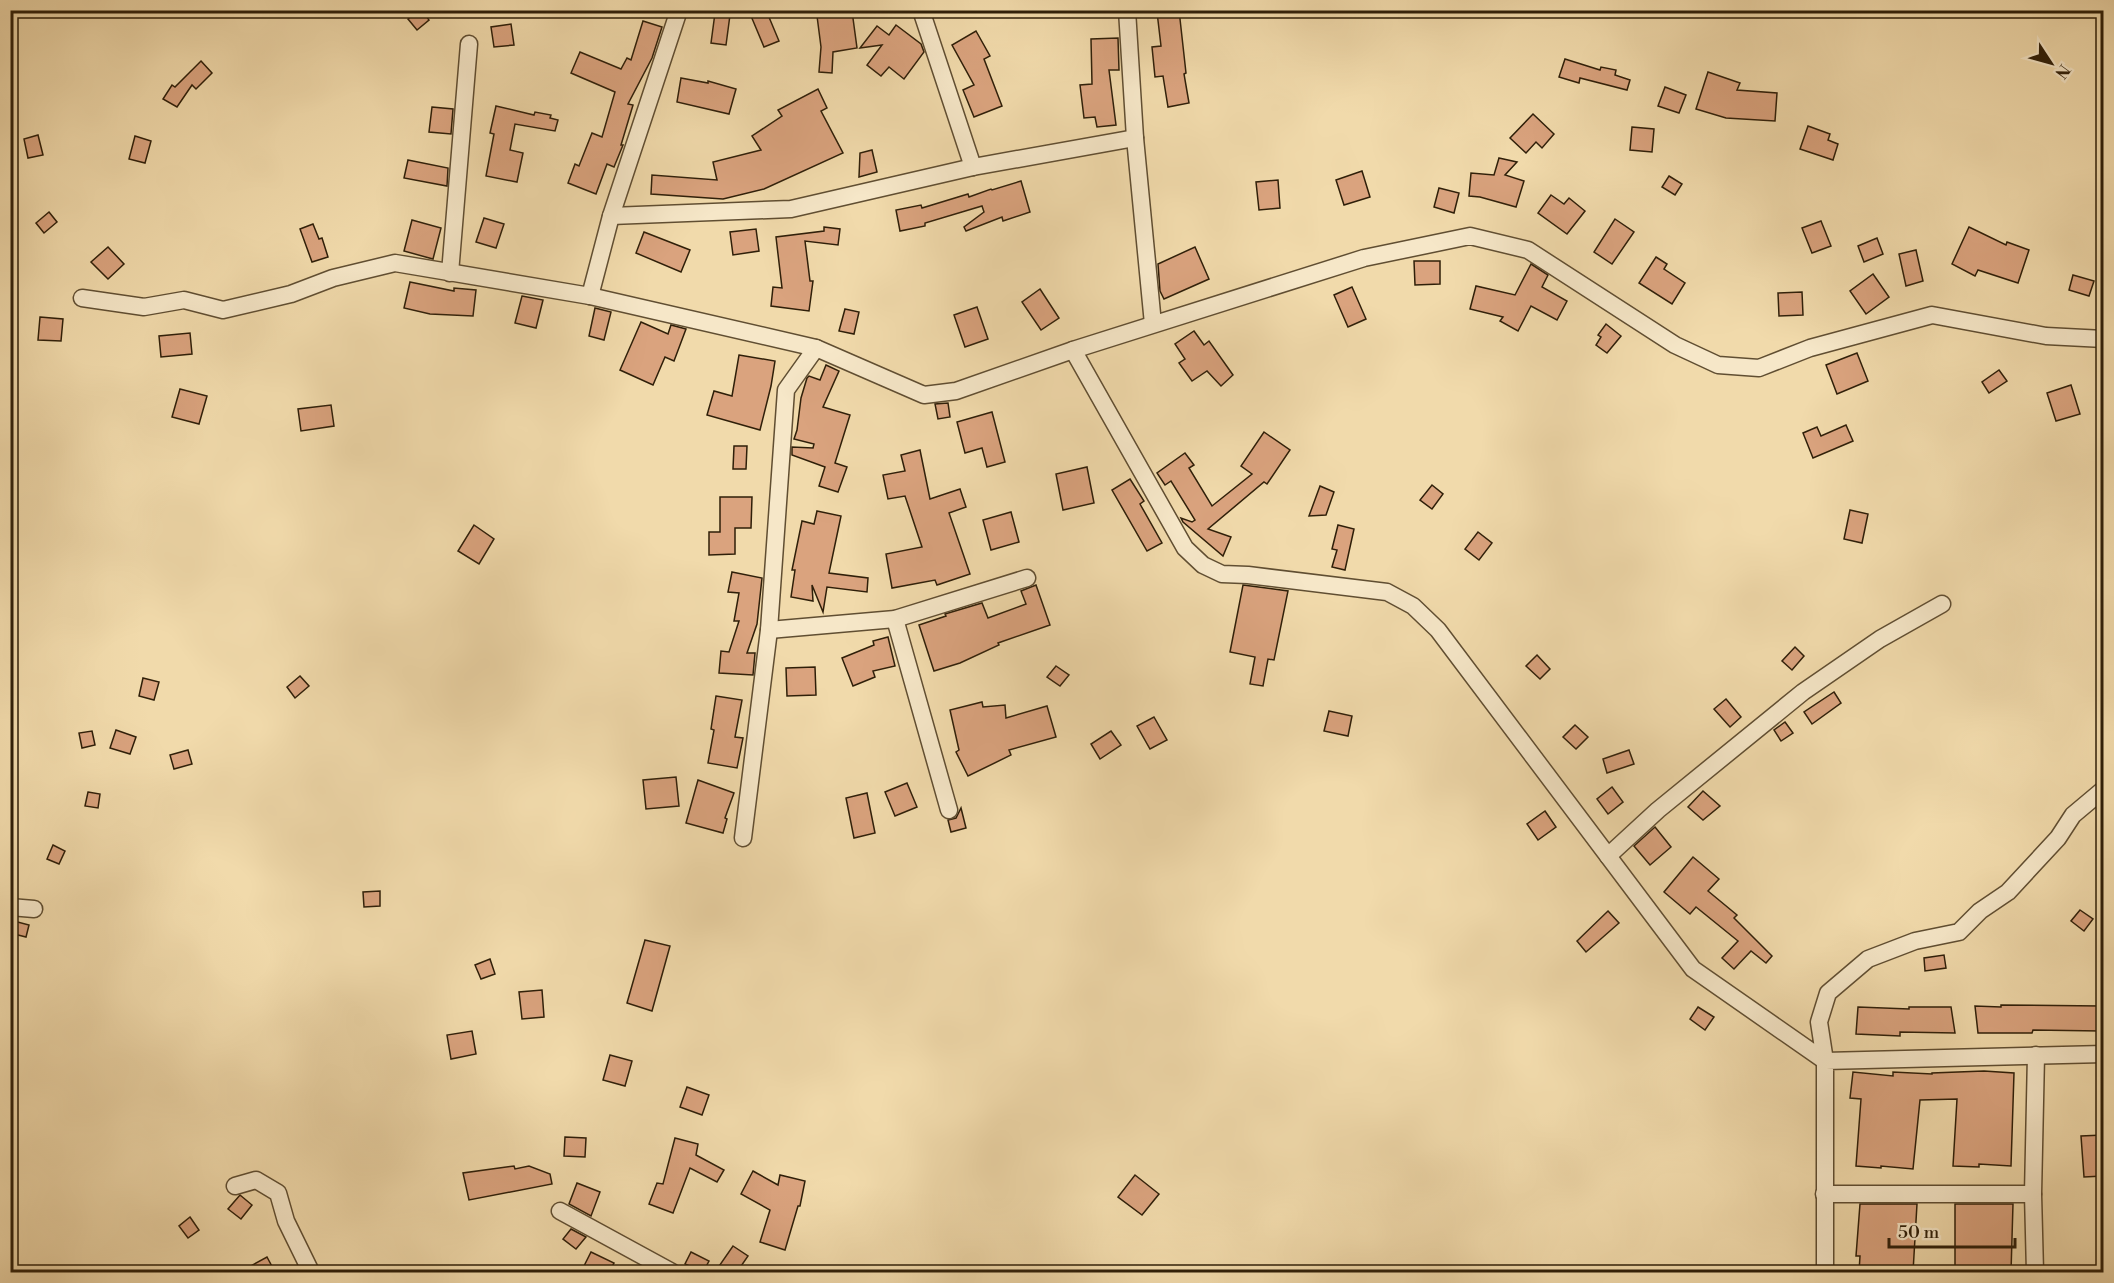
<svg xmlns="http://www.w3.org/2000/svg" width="2114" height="1283" viewBox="0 0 2114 1283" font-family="'Libre Bodoni',serif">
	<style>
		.building { fill: #daa37e; stroke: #2f1f09; stroke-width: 1.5 }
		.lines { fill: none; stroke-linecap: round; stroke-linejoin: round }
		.minor-casing { stroke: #604e32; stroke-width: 19 }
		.minor { stroke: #f6e7c8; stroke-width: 16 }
	</style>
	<rect width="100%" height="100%" fill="#f1daab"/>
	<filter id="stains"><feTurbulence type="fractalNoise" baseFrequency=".00333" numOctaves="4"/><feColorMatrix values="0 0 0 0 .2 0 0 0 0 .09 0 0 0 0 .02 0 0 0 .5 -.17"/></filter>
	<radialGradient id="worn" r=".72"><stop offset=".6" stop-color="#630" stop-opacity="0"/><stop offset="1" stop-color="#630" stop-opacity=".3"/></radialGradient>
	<g class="building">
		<polygon points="419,10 422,10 429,20 417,30 408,19"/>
		<polygon points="766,10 779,41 764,47 751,16"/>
		<polygon points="1179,10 1186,73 1184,74 1189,103 1168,107 1163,76 1155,77 1152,47 1161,46 1157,12"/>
		<polygon points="852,11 857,48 833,52 832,73 819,72 821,47 817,16"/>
		<polygon points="715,13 730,15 726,45 711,43"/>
		<polygon points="643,21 662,27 652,58 628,104 633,105 621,145 623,145 614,167 607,164 596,194 568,183 575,164 579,166 592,133 602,137 615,92 571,73 580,52 621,69 627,58 631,60"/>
		<polygon points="511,24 514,45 494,47 491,27"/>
		<polygon points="896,25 921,44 924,52 904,79 889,67 881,76 867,65 882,45 860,48 877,26 889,35"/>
		<polygon points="976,31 990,56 984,59 1002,106 974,117 963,90 974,85 952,45"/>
		<polygon points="1118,38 1119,70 1109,70 1116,125 1097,127 1095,117 1084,118 1080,85 1092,84 1091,39"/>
		<polygon points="1565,59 1600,70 1601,67 1616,70 1615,75 1630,80 1627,90 1580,78 1579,83 1559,77"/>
		<polygon points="201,61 212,73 196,89 192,85 177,107 163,99 172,85 175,87"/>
		<polygon points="1708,72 1740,83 1737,90 1777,93 1775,121 1726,118 1696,109"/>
		<polygon points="681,78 708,83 708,81 736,89 729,114 677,102"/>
		<polygon points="1665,87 1686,95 1679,113 1658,106"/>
		<polygon points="818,89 827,108 821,111 843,153 764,189 723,199 651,194 652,175 717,180 713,162 761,150 752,136 782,116 778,110"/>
		<polygon points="496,106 534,115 535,112 551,115 550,118 558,120 555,131 515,124 510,150 523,153 517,182 486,176 494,134 490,133"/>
		<polygon points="432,107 453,109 451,134 429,132"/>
		<polygon points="1533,114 1554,134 1542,148 1536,142 1526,153 1510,138"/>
		<polygon points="1808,126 1830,134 1828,140 1838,144 1833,160 1800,149"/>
		<polygon points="1632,127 1654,129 1652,152 1630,150"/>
		<polygon points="38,135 43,155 28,158 24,139"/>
		<polygon points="135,136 151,141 145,163 129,159"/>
		<polygon points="872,150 877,172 859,177 860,153"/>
		<polygon points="1499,158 1517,162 1505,175 1524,181 1516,207 1480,197 1469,196 1471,173 1494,175"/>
		<polygon points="408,160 448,168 447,186 404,178"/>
		<polygon points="1362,171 1370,197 1344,205 1336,180"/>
		<polygon points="1669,176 1682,184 1675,195 1662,187"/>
		<polygon points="1278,180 1280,208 1259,210 1256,182"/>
		<polygon points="1021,181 1030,212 1003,221 1002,217 966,231 964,227 984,212 982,206 925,223 925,226 900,231 896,210 921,205 922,208 968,194 969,197 991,189 992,190"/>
		<polygon points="1439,188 1459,193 1454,213 1434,207"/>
		<polygon points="1551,195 1564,204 1569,198 1585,211 1567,234 1538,213"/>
		<polygon points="49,212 57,222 44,233 36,223"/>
		<polygon points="484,218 504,224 496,248 476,242"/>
		<polygon points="1615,219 1634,232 1612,264 1594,252"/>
		<polygon points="412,220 441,228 433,259 404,251"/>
		<polygon points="1821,221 1831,246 1812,253 1802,228"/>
		<polygon points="313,224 319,239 322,238 328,257 312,262 300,229"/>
		<polygon points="824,227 840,229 838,245 805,241 810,281 813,281 809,311 771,306 773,287 782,288 776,237 824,231"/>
		<polygon points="1969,227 2006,245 2007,242 2029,250 2018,283 1978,270 1975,276 1952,264"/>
		<polygon points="756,229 759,251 733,255 730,232"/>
		<polygon points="644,232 690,250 681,272 636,253"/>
		<polygon points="1877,238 1883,254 1864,262 1858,246"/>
		<polygon points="108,247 124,264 108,279 91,262"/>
		<polygon points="1195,247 1209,279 1164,299 1160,291 1158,264"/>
		<polygon points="1916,250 1923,281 1906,286 1899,254"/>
		<polygon points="1656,257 1667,264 1664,269 1685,283 1672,304 1639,283"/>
		<polygon points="1414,261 1440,261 1440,284 1415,285"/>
		<polygon points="1531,264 1548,275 1542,287 1567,301 1557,320 1531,306 1518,331 1500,321 1503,317 1470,309 1476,286 1515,295"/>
		<polygon points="1873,274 1889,297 1866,314 1850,291"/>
		<polygon points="2073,275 2094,281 2089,296 2069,290"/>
		<polygon points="410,282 454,291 454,288 476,290 473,316 430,314 404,308"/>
		<polygon points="1352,287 1366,319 1348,327 1334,295"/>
		<polygon points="1040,289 1059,318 1041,330 1022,302"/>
		<polygon points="1802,292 1803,315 1779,316 1778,293"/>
		<polygon points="522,296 543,300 536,328 515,323"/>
		<polygon points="977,307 988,339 965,347 954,315"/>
		<polygon points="595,308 611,312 604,340 589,336"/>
		<polygon points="845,309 859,312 854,334 839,331"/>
		<polygon points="40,317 63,319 61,341 38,340"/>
		<polygon points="641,322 668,334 671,325 686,329 674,361 665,357 653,385 620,370"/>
		<polygon points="1606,324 1621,336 1607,353 1596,345 1601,337 1598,335"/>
		<polygon points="1194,331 1204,345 1209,341 1233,375 1221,386 1207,371 1192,381 1179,363 1185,359 1175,344"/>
		<polygon points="190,333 192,354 161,357 159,336"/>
		<polygon points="1857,353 1868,381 1837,394 1826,365"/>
		<polygon points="739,355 775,361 771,386 760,430 707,415 714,391 732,396"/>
		<polygon points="826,365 839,371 823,407 850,415 835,463 847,467 838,492 819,486 825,467 792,455 792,447 813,448 814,444 794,439 797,430 801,398 807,378 809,376 820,380"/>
		<polygon points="1999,370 2007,381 1989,393 1982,382"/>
		<polygon points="2071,385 2080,414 2056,421 2047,393"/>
		<polygon points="180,389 207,396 199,424 172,417"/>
		<polygon points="948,403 950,417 938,419 935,404"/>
		<polygon points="331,405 334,426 301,431 298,409"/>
		<polygon points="992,412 1005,462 987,467 982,448 965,453 957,422"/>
		<polygon points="1846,425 1853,441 1813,458 1803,433 1817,427 1821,436"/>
		<polygon points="1264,432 1290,450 1267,484 1264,482 1208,529 1231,537 1223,556 1183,522 1181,518 1192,522 1195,520 1171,481 1165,485 1157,473 1185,453 1194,465 1189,468 1212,506 1252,474 1241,466"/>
		<polygon points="734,446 747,446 746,469 733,469"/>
		<polygon points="920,450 930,499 960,489 966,507 949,513 970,574 937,585 935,580 892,588 886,554 922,547 905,496 888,499 883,475 905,471 901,455"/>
		<polygon points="1087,467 1094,503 1063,510 1056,474"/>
		<polygon points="1130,479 1144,501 1140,504 1162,543 1147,551 1112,490"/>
		<polygon points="1432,485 1443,494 1432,509 1420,500"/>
		<polygon points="1320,486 1334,492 1326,515 1309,516"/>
		<polygon points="720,497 752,497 751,528 735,528 735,554 709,555 709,532 720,532"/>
		<polygon points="1850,510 1868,514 1862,543 1844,539"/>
		<polygon points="817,511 841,516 829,573 868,578 867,592 827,587 823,612 812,585 813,601 791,597 795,570 792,570 802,521 814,524"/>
		<polygon points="1011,512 1019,542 991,550 983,520"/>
		<polygon points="474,525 494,539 479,564 458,551"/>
		<polygon points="1338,525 1354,529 1345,570 1332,567 1337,550 1332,549"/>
		<polygon points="1478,532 1492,543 1479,560 1465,549"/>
		<polygon points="732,572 762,578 757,624 747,653 755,653 753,675 719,673 721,651 729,652 739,621 734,621 739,593 728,592"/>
		<polygon points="1036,585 1050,625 998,643 999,645 960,663 934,671 919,625 946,616 945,614 982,603 988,618 1026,604 1021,591"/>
		<polygon points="1243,585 1288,591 1274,660 1268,659 1263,686 1250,684 1255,657 1230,652"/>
		<polygon points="888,637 895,666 873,671 875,677 853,686 842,658 874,645 873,641"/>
		<polygon points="1795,647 1804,656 1792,670 1782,661"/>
		<polygon points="1537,655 1550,669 1540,679 1526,666"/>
		<polygon points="1056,666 1069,675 1060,686 1047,677"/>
		<polygon points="815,667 816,695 787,696 786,668"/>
		<polygon points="300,676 309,686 295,698 287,687"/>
		<polygon points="143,678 159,682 154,700 139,696"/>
		<polygon points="1834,692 1841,703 1812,724 1804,712"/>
		<polygon points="716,696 742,700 735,737 743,738 737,768 708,763 714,730 711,729"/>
		<polygon points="1726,699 1741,717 1730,727 1714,709"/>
		<polygon points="982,702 983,707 1005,705 1006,718 1047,706 1056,737 1009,750 1011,755 968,776 956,752 959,750 950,710"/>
		<polygon points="1329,711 1352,716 1348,736 1324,731"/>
		<polygon points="1154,717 1167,740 1150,749 1137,726"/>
		<polygon points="1785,722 1793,733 1781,741 1774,730"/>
		<polygon points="1575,725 1588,737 1576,749 1563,737"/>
		<polygon points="116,730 136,737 130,754 110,748"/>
		<polygon points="92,731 95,745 82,748 79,733"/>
		<polygon points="1111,731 1121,745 1100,759 1091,744"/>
		<polygon points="188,750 192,764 174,769 170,755"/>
		<polygon points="1629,750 1634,764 1607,773 1603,759"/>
		<polygon points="676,777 679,806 646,809 643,780"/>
		<polygon points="698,780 734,793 725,818 727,819 723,833 686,823"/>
		<polygon points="907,783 917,807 895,816 885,792"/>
		<polygon points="1612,787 1623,802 1608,814 1597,799"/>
		<polygon points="1703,791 1720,806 1703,820 1688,807"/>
		<polygon points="88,792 100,794 98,808 85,806"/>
		<polygon points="867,793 875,833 854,838 846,798"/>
		<polygon points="961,808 966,828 951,832 948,820 956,818"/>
		<polygon points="1545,811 1556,827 1538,840 1527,824"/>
		<polygon points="1655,827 1671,847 1650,865 1634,846"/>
		<polygon points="53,845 65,851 59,864 47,859"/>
		<polygon points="1693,857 1719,879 1708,891 1737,915 1734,918 1772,956 1766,963 1751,951 1734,969 1722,958 1738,941 1696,907 1690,914 1664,892"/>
		<polygon points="380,891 380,906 364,907 363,892"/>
		<polygon points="2080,910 2093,919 2084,931 2071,921"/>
		<polygon points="1608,911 1619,923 1586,952 1577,941"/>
		<polygon points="10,920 29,925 26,937 10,933"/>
		<polygon points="645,940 670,946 652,1011 627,1003"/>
		<polygon points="1944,955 1946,968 1925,971 1924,958"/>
		<polygon points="490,959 495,974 481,979 475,965"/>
		<polygon points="542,990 544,1017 522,1019 519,992"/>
		<polygon points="2001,1005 2101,1006 2101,1031 2033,1030 2032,1033 1978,1033 1975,1006 2001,1007"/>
		<polygon points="1698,1007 1714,1017 1705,1030 1690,1019"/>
		<polygon points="1858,1007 1909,1009 1909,1007 1951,1007 1955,1033 1900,1032 1900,1036 1856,1034"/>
		<polygon points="472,1031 476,1054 451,1059 447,1035"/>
		<polygon points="610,1055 632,1061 625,1086 603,1080"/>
		<polygon points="1984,1071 2014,1073 2011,1166 1979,1164 1979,1167 1953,1166 1957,1099 1920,1100 1913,1169 1881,1166 1881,1168 1856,1166 1861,1099 1850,1098 1853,1072 1893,1076 1893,1072 1932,1074 1932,1073"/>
		<polygon points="687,1087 709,1095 702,1115 680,1107"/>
		<polygon points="2103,1135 2103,1176 2084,1177 2081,1136"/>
		<polygon points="565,1137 586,1138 585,1157 564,1156"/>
		<polygon points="675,1138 698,1144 696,1155 724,1170 717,1182 690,1168 673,1213 649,1204 657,1183 663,1184"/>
		<polygon points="514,1166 515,1169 529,1166 550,1174 552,1184 469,1200 463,1173"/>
		<polygon points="753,1171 778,1185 780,1175 805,1181 800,1206 798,1206 785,1250 760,1242 770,1210 741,1194"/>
		<polygon points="1135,1175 1159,1194 1142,1215 1118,1197"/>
		<polygon points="577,1183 600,1192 591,1216 569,1204"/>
		<polygon points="240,1195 252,1205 241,1219 228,1209"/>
		<polygon points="1860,1204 1917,1204 1913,1272 1859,1272 1860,1256 1856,1256"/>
		<polygon points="1955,1204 2013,1204 2011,1272 1955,1272"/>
		<polygon points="190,1217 199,1230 188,1238 179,1226"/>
		<polygon points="571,1229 586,1237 576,1249 563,1239"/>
		<polygon points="733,1246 748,1256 737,1272 715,1272"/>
		<polygon points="591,1252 614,1263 609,1272 581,1272"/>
		<polygon points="691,1252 709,1261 703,1272 685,1264"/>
		<polygon points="267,1257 275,1272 240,1272"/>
	</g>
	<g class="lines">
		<defs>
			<g id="minor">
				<polyline points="921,10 973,167"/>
				<polyline points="1127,10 1135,138 1153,324"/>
				<polyline points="611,216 791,209 973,167 1135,138"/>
				<polyline points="450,273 469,44"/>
				<polyline points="590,296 611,216 679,10"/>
				<polyline points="82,298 144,307 184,300 223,310 291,294 333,278 395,263 590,296 816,348 924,395 956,391 1073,350 1364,258 1470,236 1528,250 1675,345 1718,365 1759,368 1810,348 1932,315 2046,336 2104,339"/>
				<polyline points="1073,350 1185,548 1203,565 1222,574 1248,575 1387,592 1413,606 1438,630 1693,969 1825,1061 1819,1022 1828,993 1868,959 1915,941 1959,932 1980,911 2008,892 2058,838 2073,815 2104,789"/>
				<polyline points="895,619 949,810"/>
				<polyline points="769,630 895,619 1027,578"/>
				<polyline points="743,838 769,630 786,390 816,348"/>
				<polyline points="1608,856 1658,810 1803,692 1880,639 1942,604"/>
				<polyline points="10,907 34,909"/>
				<polyline points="235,1186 256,1180 278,1193 286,1221 311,1272"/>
				<polyline points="1824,1194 2033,1194"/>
				<polyline points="560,1211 672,1272"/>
				<polyline points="1825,1272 1825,1061 2104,1054"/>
				<polyline points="2035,1272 2033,1194 2036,1055"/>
			</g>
		</defs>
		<use href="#minor" class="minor-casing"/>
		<use href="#minor" class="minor"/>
	</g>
	<rect width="2114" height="1283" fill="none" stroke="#f1daab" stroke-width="36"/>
	<rect x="12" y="12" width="2090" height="1259" fill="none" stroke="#2f1f09" stroke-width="3"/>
	<rect x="18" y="18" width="2078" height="1247" fill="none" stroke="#2f1f09" stroke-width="1.5"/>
	<g transform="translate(2051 63) rotate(126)" stroke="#f6e7c8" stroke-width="4.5" paint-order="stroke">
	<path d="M0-4.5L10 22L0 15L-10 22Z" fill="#2f1f09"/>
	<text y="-9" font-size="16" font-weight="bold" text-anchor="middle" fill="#2f1f09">N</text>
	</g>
	<path d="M1889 1238v9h126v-9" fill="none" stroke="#2f1f09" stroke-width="3"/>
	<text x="1898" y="1238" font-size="18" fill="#2f1f09" stroke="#f6e7c8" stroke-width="4.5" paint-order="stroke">50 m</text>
	<rect width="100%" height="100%" filter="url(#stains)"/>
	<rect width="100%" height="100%" fill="url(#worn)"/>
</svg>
